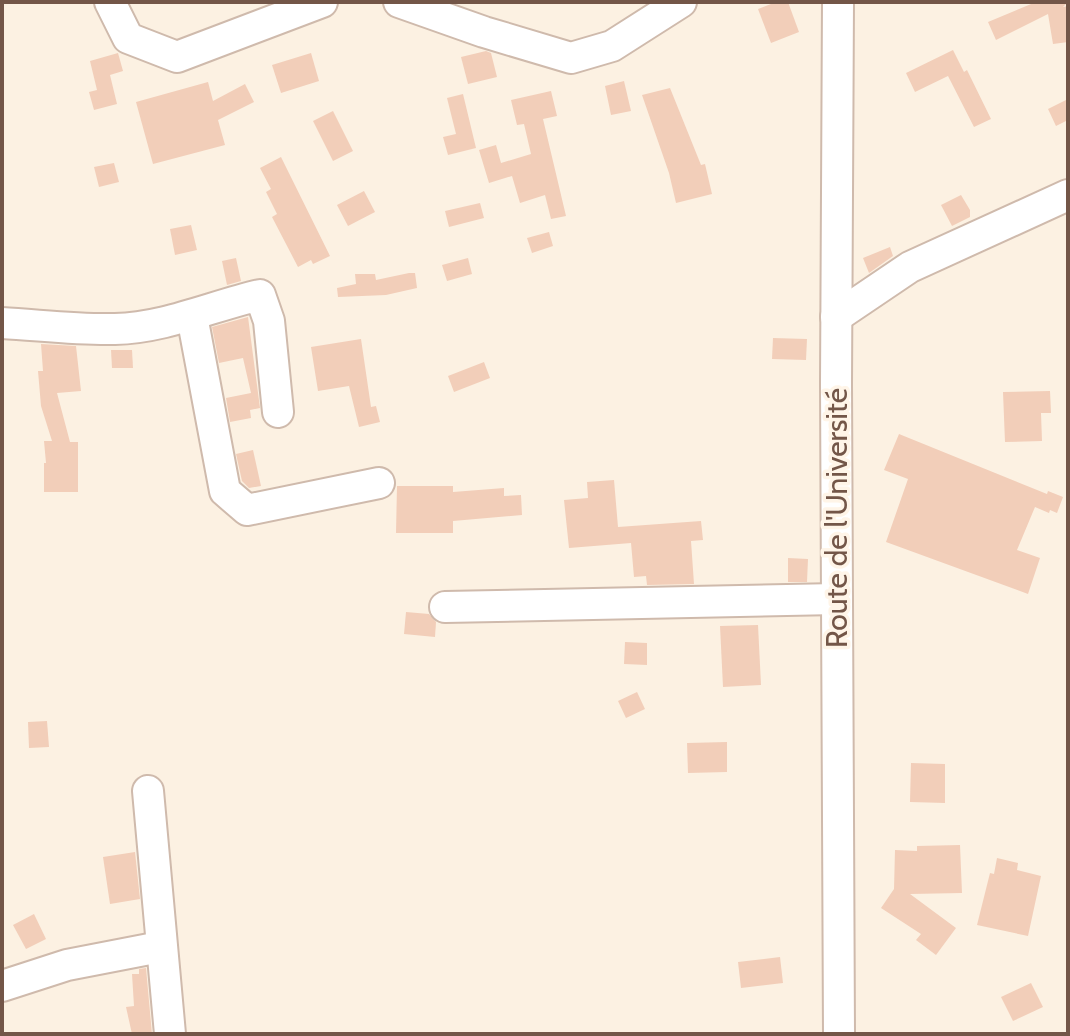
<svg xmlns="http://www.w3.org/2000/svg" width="1070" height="1036" viewBox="0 0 1070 1036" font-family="Cabin,sans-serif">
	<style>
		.building { fill: #f2ceb9 }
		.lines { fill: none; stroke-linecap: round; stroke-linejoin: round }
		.minor-casing { stroke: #cfbaac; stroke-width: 34 }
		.minor { stroke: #fff; stroke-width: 30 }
		.labels { text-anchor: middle; stroke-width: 7; stroke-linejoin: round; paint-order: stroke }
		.street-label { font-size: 30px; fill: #735648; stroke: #fff5e8 }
	</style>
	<rect width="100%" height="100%" fill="#fcf1e2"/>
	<g class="building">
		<polygon points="776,2 788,2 799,32 771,43 758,9"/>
		<polygon points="1036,2 1068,2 1063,7 1068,6 1068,42 1053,44 1048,14 996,40 988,22"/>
		<polygon points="953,50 964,72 967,70 991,119 974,127 948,76 915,92 906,73"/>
		<polygon points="486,51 491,53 497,77 468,84 461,57"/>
		<polygon points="118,53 123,71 110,75 117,104 94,110 89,92 97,90 90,61"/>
		<polygon points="311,53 319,81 281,93 272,65"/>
		<polygon points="624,81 631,111 611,115 605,86"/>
		<polygon points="208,82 213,101 245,84 254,102 218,120 225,145 153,164 136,102"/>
		<polygon points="670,88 701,165 705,164 712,194 676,203 669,173 642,95"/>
		<polygon points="551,91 557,116 543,119 566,216 551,219 545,195 520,203 512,176 489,183 479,150 496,145 501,163 531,154 524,124 517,125 511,100"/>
		<polygon points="463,94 476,148 448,155 443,137 456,134 447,98"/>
		<polygon points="1068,99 1068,120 1056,126 1048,109"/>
		<polygon points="333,111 353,151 333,161 313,121"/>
		<polygon points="281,157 330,256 313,264 311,260 298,267 272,217 277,214 266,192 271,189 260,168"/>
		<polygon points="114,163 119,182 99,187 94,167"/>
		<polygon points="364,191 375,212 348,226 337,205"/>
		<polygon points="961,195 970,210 970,217 952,226 941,205"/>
		<polygon points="480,203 484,218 449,227 445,211"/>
		<polygon points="191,225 197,250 175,255 170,229"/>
		<polygon points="549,232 553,246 532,253 527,238"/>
		<polygon points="890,247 893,256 869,273 863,258"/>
		<polygon points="236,258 241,281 227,285 222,261"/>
		<polygon points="468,258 472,274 447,281 442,265"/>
		<polygon points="409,273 415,273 417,288 386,295 338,297 337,288 356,284 355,274 375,274 376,280"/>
		<polygon points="248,317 260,408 250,410 251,418 230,422 226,398 251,393 243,358 219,363 212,327"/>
		<polygon points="773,338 807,339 806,360 772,359"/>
		<polygon points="361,339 371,407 376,406 380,422 359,427 349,386 318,391 311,347"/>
		<polygon points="41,344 76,346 81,391 57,393 70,442 78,442 78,492 44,492 44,463 46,463 44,441 52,441 41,406 38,371 43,371"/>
		<polygon points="111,350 132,350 133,368 112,368"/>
		<polygon points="484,362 490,378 454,392 448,376"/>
		<polygon points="1050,391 1051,413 1041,413 1042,441 1005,442 1003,392"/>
		<polygon points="899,434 1047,494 1048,491 1063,497 1057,513 1050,510 1049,513 1035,507 1017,550 1040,558 1028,594 886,542 908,479 884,470"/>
		<polygon points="253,450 261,486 249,488 242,481 236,454"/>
		<polygon points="614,480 618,527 701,521 703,540 691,541 694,584 647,585 646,576 634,577 631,543 569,548 564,500 588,498 587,482"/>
		<polygon points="397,486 453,486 453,492 504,488 504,496 521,495 522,515 453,521 453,533 396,533"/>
		<polygon points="788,558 808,559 807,582 788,582"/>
		<polygon points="406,612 429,614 436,622 435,637 404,634"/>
		<polygon points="758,625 761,685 723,687 720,626"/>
		<polygon points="625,642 647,643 647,665 624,664"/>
		<polygon points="637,692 645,709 626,718 618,701"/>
		<polygon points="47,721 49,747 29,748 28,722"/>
		<polygon points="727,742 727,772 688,773 687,743"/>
		<polygon points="911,763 945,764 945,803 910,802"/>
		<polygon points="960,845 962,893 910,894 956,928 936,955 916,940 921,934 881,908 894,889 895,850 917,851 917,846"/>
		<polygon points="135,852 140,899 110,904 103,857"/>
		<polygon points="997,858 1018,863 1017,870 1041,876 1028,936 977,925 990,873 994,874"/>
		<polygon points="34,914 46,939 26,949 13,925"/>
		<polygon points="780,957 783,983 741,988 738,962"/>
		<polygon points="146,968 152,1034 132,1034 126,1007 134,1006 132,974 139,974 139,969"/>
		<polygon points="1031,983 1043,1007 1013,1021 1001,997"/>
	</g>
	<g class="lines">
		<defs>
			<g id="minor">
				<polyline points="110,2 128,38 177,57 322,2"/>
				<polyline points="399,2 484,32 571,58 612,46 681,2"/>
				<polyline points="838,2 836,384 839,1034"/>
				<polyline points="192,316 225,491 247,510 379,483"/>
				<polyline points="836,317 910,267 1068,195"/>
				<path d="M2 323C39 325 77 330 115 329 165 328 212 306 260 295L269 321 278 412"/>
				<polyline points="445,607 837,599"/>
				<polyline points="148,791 170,1034"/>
				<polyline points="2,986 67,965 160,947"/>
			</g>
		</defs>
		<use href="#minor" class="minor-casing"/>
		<use href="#minor" class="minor"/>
	</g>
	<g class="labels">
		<g class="street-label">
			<text transform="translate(837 518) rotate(-90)" y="10">Route de l'Université</text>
		</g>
	</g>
	<rect width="1070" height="1036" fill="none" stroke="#735648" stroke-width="8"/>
</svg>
